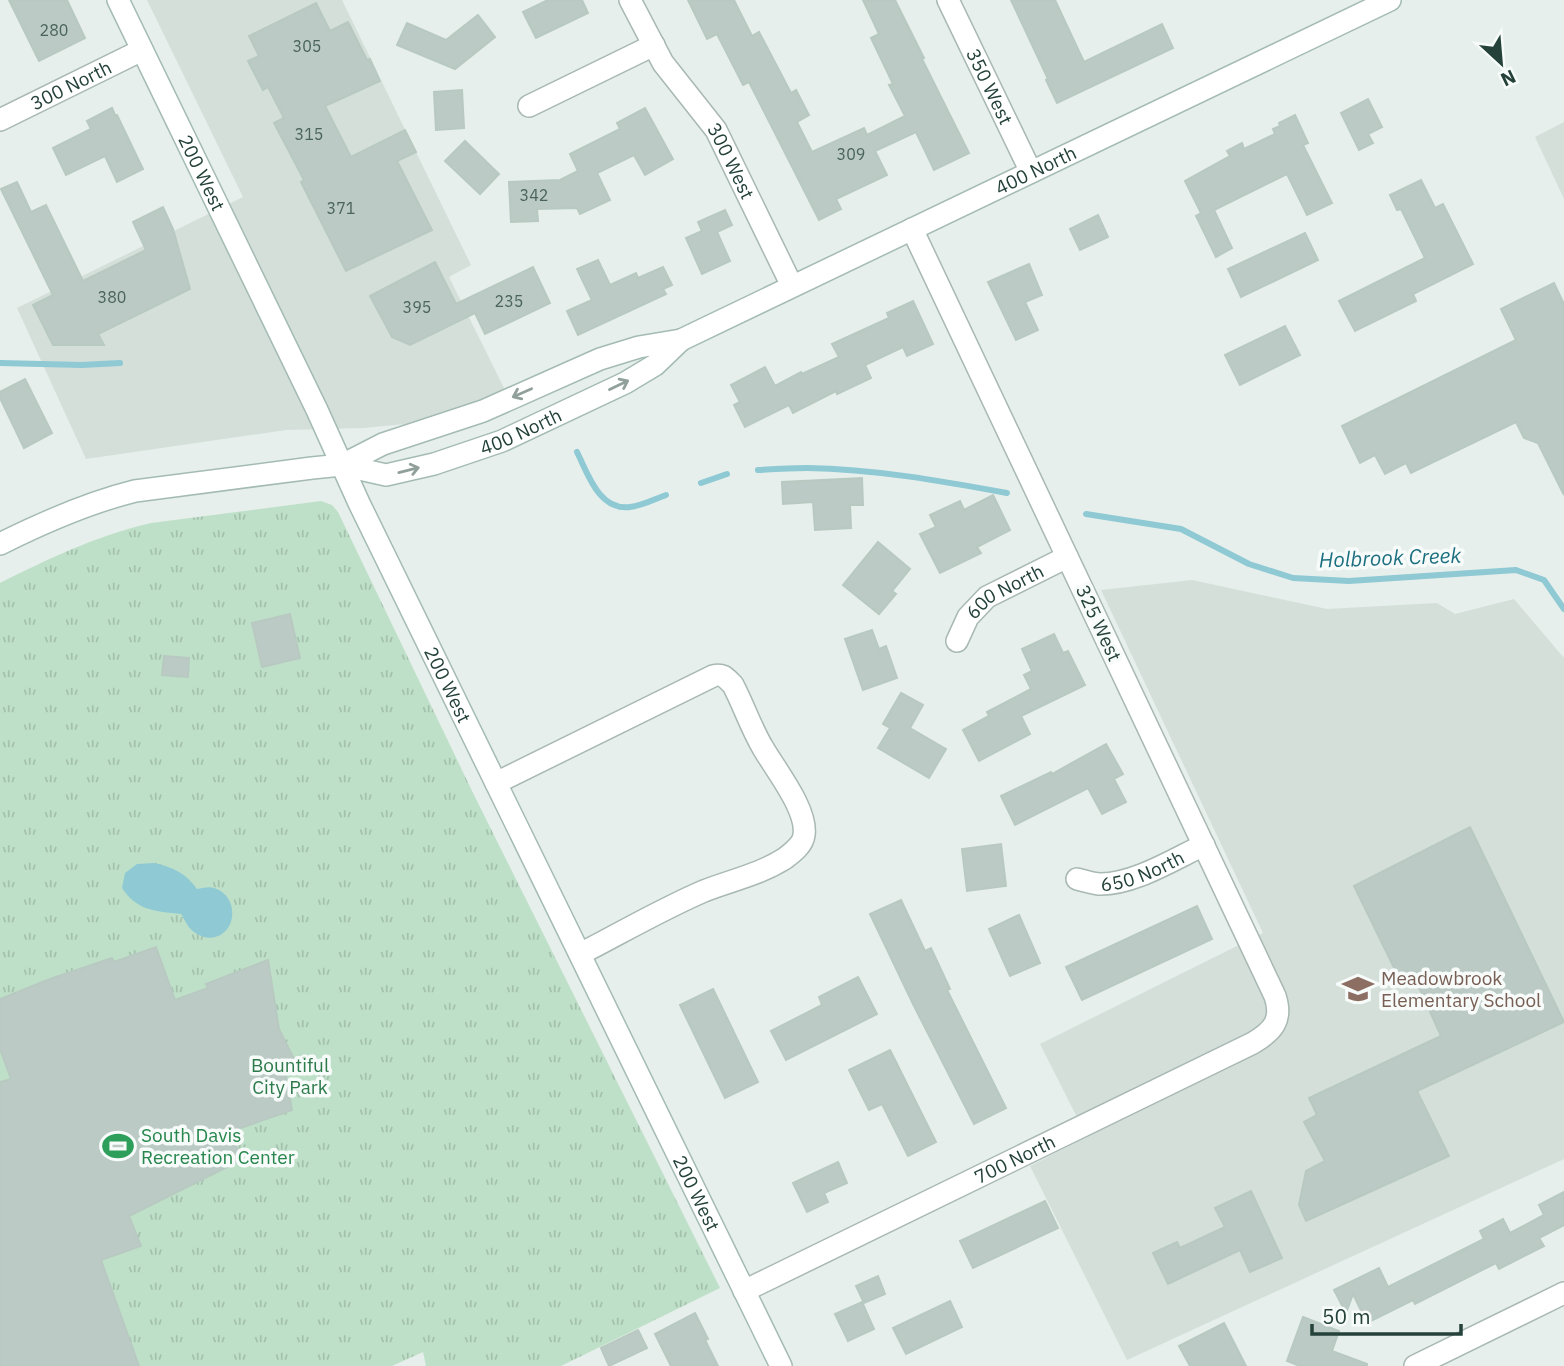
<svg xmlns="http://www.w3.org/2000/svg" width="1564" height="1366" viewBox="0 0 1564 1366" font-family="'IBM Plex Sans',sans-serif">
	<style>
		.built { fill: #d4dfda }
		.park { fill: url(#park-tufts) }
		.water { fill: #8ec9d4 }
		.lines { fill: none; stroke-linecap: round; stroke-linejoin: round }
		.stream { stroke: #8ec9d4; stroke-width: 6 }
		.building { fill: #bbcac4; stroke: #b8c9c2; stroke-width: 2 }
		.minor-casing { stroke: #a8b8b2; stroke-width: 24 }
		.secondary-casing { stroke: #a4bbb3; stroke-width: 24 }
		.minor { stroke: #fff; stroke-width: 21 }
		.secondary { stroke: #fff; stroke-width: 21 }
		.oneway { stroke: #92a09c }
		.labels { text-anchor: middle; stroke-width: 7; stroke-linejoin: round; paint-order: stroke }
		.number-label { font-size: 16px; fill: #4a645c }
		.street-label { font-size: 19px; fill: #24423a; stroke: #f7fbf9 }
		.education-label { font-size: 19px; fill: #785e54; stroke: #f7fbf9; text-anchor: start }
		.park-label { font-size: 19px; fill: #2d7a4b; stroke: #f7fbf9 }
		.leisure-label { font-size: 19px; fill: #27864d; stroke: #f7fbf9; text-anchor: start }
		.water-label { font-size: 21px; font-style: italic; fill: #1c6f80; stroke: #f7fbf9 }
	</style>
	<defs>
		<pattern id="park-tufts" width="24" height="20" patternUnits="userSpaceOnUse" patternTransform="scale(1.75)"><rect width="24" height="20" fill="#bfe0c8"/><path d="M3 7l-1-3M5 7V3M7 7l1-3M15 17l-1-3M17 17v-4M19 17l1-3" fill="none" stroke="#a4c1ad"/></pattern>
	</defs>
	<rect width="100%" height="100%" fill="#e6efeb"/>
	<g class="built">
		<polygon points="147,0 342,0 471,265 449,277 506,392 405,424 364,428 286,430 86,459 17,308 243,197"/>
		<polygon points="1564,122 1564,199 1535,137"/>
		<polygon points="1192,580 1327,609 1437,603 1455,614 1514,599 1564,658 1564,1159 1127,1360 1030,1166 1087,1137 1040,1044 1263,933 1101,590"/>
	</g>
	<path class="park" d="M321 501 332 505 338 512 474 795 720 1288 561 1366H426L423 1352 392 1366H0V583C50 558 96 536 151 523Z"/>
	<path class="water" d="M154 863C172 867 186 873 197 889 202 888 209 886 214 888 221 890 227 895 230 902 240 928 215 948 194 932 188 928 185 920 181 914 155 911 137 911 122 888L125 873 137 864Z"/>
	<g class="lines">
		<g class="stream">
			<polyline points="0,363 82,365 120,363"/>
			<path d="M577 452C588 474 599 511 630 507 642 506 655 499 666 495"/>
			<path d="M758 470C774 469 791 468 807 468 874 469 942 481 1007 493"/>
			<polyline points="701,483 727,474"/>
			<polyline points="1086,514 1181,529 1249,564 1293,578 1349,581 1516,570 1544,580 1564,609"/>
		</g>
	</g>
	<g class="building">
		<polygon points="9,0 67,0 85,38 39,61"/>
		<polygon points="548,0 582,0 588,13 536,38 523,12"/>
		<polygon points="688,0 734,0 752,36 759,32 791,93 796,90 809,115 797,122 812,152 864,128 867,135 905,116 889,85 893,84 871,38 879,34 863,0 895,0 924,58 922,59 969,153 934,170 916,132 875,151 887,175 836,199 841,209 819,220 749,82 743,85 717,34 707,39"/>
		<polygon points="1011,0 1055,0 1084,62 1162,24 1173,48 1057,103 1046,80 1048,79"/>
		<polygon points="316,3 330,31 348,22 367,60 370,59 380,81 325,106 351,157 405,130 416,152 397,161 432,230 346,271 301,182 304,180 274,123 284,118 268,87 263,90 248,61 259,56 249,36"/>
		<polygon points="478,15 495,37 455,69 397,45 407,23 446,40"/>
		<polygon points="462,90 464,128 436,130 434,92"/>
		<polygon points="1368,99 1382,127 1368,134 1373,143 1359,150 1341,113"/>
		<polygon points="112,108 115,115 117,115 143,169 117,182 105,156 66,175 53,148 91,129 87,121"/>
		<polygon points="645,108 673,159 645,175 634,155 597,173 610,200 580,214 577,208 537,209 538,221 511,222 509,182 560,180 578,171 570,154 620,129 617,123"/>
		<polygon points="1295,115 1308,143 1303,145 1332,203 1307,215 1287,174 1214,210 1232,248 1216,257 1196,216 1201,213 1185,181 1230,156 1227,151 1242,143 1244,149 1275,134 1273,129 1280,126 1279,123"/>
		<polygon points="465,141 499,174 480,194 445,161"/>
		<polygon points="1421,180 1435,208 1443,204 1473,264 1413,294 1416,301 1355,331 1339,301 1425,258 1401,209 1397,210 1390,195"/>
		<polygon points="17,182 31,212 46,205 83,281 146,250 133,222 163,207 173,229 190,289 98,334 104,345 53,345 33,305 53,295 1,189"/>
		<polygon points="725,210 732,225 717,232 730,261 702,274 686,238 702,231 698,222"/>
		<polygon points="1098,215 1108,237 1080,250 1070,229"/>
		<polygon points="1305,233 1318,260 1241,297 1228,269"/>
		<polygon points="598,260 610,285 636,273 638,278 663,267 672,285 663,289 666,294 578,335 567,311 592,300 577,269"/>
		<polygon points="435,262 456,304 533,267 550,303 485,334 475,313 410,345 392,337 370,296"/>
		<polygon points="1029,264 1042,295 1025,302 1038,330 1016,340 988,282"/>
		<polygon points="1554,283 1564,304 1564,495 1538,443 1524,438 1516,422 1411,473 1406,463 1385,474 1375,455 1360,463 1342,426 1516,340 1501,309"/>
		<polygon points="913,301 933,344 907,356 903,347 865,365 871,378 837,394 836,391 793,413 789,405 745,427 734,405 740,402 731,385 765,367 775,386 801,372 802,374 839,357 832,344 889,318 887,313"/>
		<polygon points="1285,326 1300,355 1240,385 1225,355"/>
		<polygon points="25,379 52,433 24,448 0,398 0,392"/>
		<polygon points="862,478 863,505 850,505 851,528 815,530 813,502 783,504 782,482"/>
		<polygon points="993,495 1010,530 977,547 981,553 940,573 920,534 936,527 930,515 960,501 964,510"/>
		<polygon points="878,542 910,569 892,591 896,594 879,614 843,585"/>
		<polygon points="290,614 300,658 262,667 252,623"/>
		<polygon points="872,630 879,649 886,646 897,678 863,690 845,639"/>
		<polygon points="1054,634 1063,653 1068,651 1085,685 1021,716 1030,734 979,761 963,730 989,716 987,712 1031,689 1024,675 1032,671 1022,649"/>
		<polygon points="164,656 189,658 188,677 162,675"/>
		<polygon points="901,693 923,705 910,728 946,749 929,778 878,748 890,728 883,724"/>
		<polygon points="1106,744 1123,774 1114,779 1126,802 1102,814 1088,788 1015,825 1001,796 1051,772 1052,774"/>
		<polygon points="1470,827 1564,1022 1417,1091 1449,1156 1306,1221 1299,1205 1306,1171 1325,1161 1304,1122 1317,1115 1309,1098 1441,1036 1412,972 1399,978 1354,886"/>
		<polygon points="1001,844 1006,886 967,891 962,849"/>
		<polygon points="901,900 925,951 931,948 950,989 947,990 1006,1108 974,1124 914,1006 870,914"/>
		<polygon points="1197,906 1212,939 1082,1000 1066,967"/>
		<polygon points="1019,915 1040,963 1010,976 989,929"/>
		<polygon points="156,947 175,1000 208,988 206,984 268,960 279,1029 295,1061 284,1065 292,1110 229,1132 243,1159 129,1216 141,1246 101,1260 139,1366 0,1366 0,1082 11,1079 0,1049 0,999 50,979 112,958 114,962"/>
		<polygon points="858,977 877,1014 786,1060 771,1031 822,1005 819,997"/>
		<polygon points="713,989 758,1082 725,1098 680,1005"/>
		<polygon points="890,1050 936,1142 908,1156 882,1104 869,1110 849,1070"/>
		<polygon points="838,1162 847,1183 824,1193 828,1202 807,1212 793,1183"/>
		<polygon points="1251,1191 1282,1258 1250,1272 1240,1250 1168,1284 1153,1253 1177,1242 1180,1248 1225,1227 1215,1208"/>
		<polygon points="1564,1192 1564,1225 1539,1238 1544,1246 1499,1269 1496,1263 1415,1304 1413,1300 1367,1323 1353,1294 1346,1313 1334,1290 1379,1268 1388,1287 1484,1239 1480,1231 1503,1219 1510,1233 1544,1215 1539,1205"/>
		<polygon points="1045,1201 1058,1228 973,1268 960,1241"/>
		<polygon points="878,1276 885,1294 864,1303 856,1286"/>
		<polygon points="950,1301 962,1327 906,1354 893,1328"/>
		<polygon points="862,1302 874,1329 848,1341 835,1314"/>
		<polygon points="695,1313 708,1339 705,1340 718,1366 671,1366 655,1334"/>
		<polygon points="1303,1317 1339,1331 1332,1351 1367,1364 1367,1366 1300,1366 1287,1361"/>
		<polygon points="1224,1323 1246,1366 1190,1366 1179,1346"/>
		<polygon points="638,1330 647,1348 609,1366 601,1348"/>
	</g>
	<g class="lines">
		<defs>
			<g id="minor">
				<path id="s1" d="M630 0 663 63 716 130 792 286"/>
				<path id="s2" d="M948 0 1031 172"/>
				<polyline points="529,106 654,45"/>
				<path id="s3" d="M0 120 142 50"/>
				<path id="s4" d="M957 641 968 617 987 597 1067 557"/>
				<path d="M496 783 713 676C723 673 726 678 733 685 744 706 751 728 763 748 775 769 808 810 804 835 803 845 792 853 784 859 758 875 732 880 704 891 662 909 621 933 580 954"/>
				<path id="s5" d="M1077 879C1084 881 1092 883 1099 884 1133 885 1174 859 1204 845"/>
				<path id="s6" d="M744 1291 1253 1043C1273 1031 1283 1020 1275 996L912 229"/>
				<polyline points="1415,1366 1564,1293"/>
			</g>
			<g id="secondary">
				<path id="s7" d="M118 0 317 410 359 503 781 1366"/>
				<path id="s8" d="M342 465 383 444 483 411 600 359 639 347 681 340 1390 0"/>
				<path id="s9" d="M0 544C44 522 87 503 135 491L312 468 342 465 386 475 434 464 502 441 625 383 655 365 681 340"/>
			</g>
		</defs>
		<use href="#minor" class="minor-casing"/>
		<use href="#secondary" class="secondary-casing"/>
		<use href="#minor" class="minor"/>
		<use href="#secondary" class="secondary"/>
	</g>
	<defs><path id="oneway-shaft" d="M-6 0H5M1.5-3L5.5 0L1.5 3" fill="none" stroke-width="1.6" stroke-linecap="round" stroke-linejoin="round" transform="scale(1.75)"/></defs>
	<g class="oneway">
		<use href="#oneway-shaft" transform="translate(619 385) rotate(-26)"/>
		<use href="#oneway-shaft" transform="translate(522 393) rotate(156)"/>
		<use href="#oneway-shaft" transform="translate(409 470) rotate(-14)"/>
	</g>
	<defs>
		<symbol id="school-bare" viewBox="-9 -9 18 18"><path d="M0-5L7-2L0 1L-7-2ZM-4 1L0 2.5L4 1V4Q0 6-4 4Z" fill="#8d6e63" stroke="#f7fbf9" stroke-width="2.5" paint-order="stroke"/></symbol>
		<symbol id="stadium-bare" viewBox="-9 -9 18 18"><path d="M0-5a6.5 5 0 1 0 0 10a6.5 5 0 1 0 0-10ZM-3.5-1.8h7v3.6h-7Z" fill="#2e9e5b" stroke="#f7fbf9" stroke-width="2.5" paint-order="stroke"/></symbol>
	</defs>
	<g fill-rule="evenodd">
		<use href="#school-bare" x="1336" y="967" width="44" height="44"/>
		<use href="#stadium-bare" x="96" y="1124" width="44" height="44"/>
	</g>
	<g class="labels">
		<g class="number-label">
			<text x="54" y="36">280</text>
			<text x="307" y="52">305</text>
			<text x="309" y="140">315</text>
			<text x="851" y="160">309</text>
			<text x="534" y="201">342</text>
			<text x="341" y="214">371</text>
			<text x="112" y="303">380</text>
			<text x="509" y="307">235</text>
			<text x="417" y="313">395</text>
		</g>
		<g class="street-label">
			<text dy="7" stroke="none"><textPath href="#s3" startOffset="79">300 North</textPath></text>
			<text dy="7" stroke="none"><textPath href="#s2" startOffset="96">350 West</textPath></text>
			<text dy="7" stroke="none"><textPath href="#s1" startOffset="191">300 West</textPath></text>
			<text dy="7" stroke="none"><textPath href="#s8" startOffset="756">400 North</textPath></text>
			<text dy="7" stroke="none"><textPath href="#s7" startOffset="192">200 West</textPath></text>
			<text dy="7" stroke="none"><textPath href="#s9" startOffset="541">400 North</textPath></text>
			<text dy="7" stroke="none"><textPath href="#s4" startOffset="72">600 North</textPath></text>
			<text transform="translate(1099 623) rotate(65)" y="7">325 West</text>
			<text dy="7" stroke="none"><textPath href="#s7" startOffset="760">200 West</textPath></text>
			<text dy="7" stroke="none"><textPath href="#s5" startOffset="68">650 North</textPath></text>
			<text dy="7" stroke="none"><textPath href="#s6" startOffset="301">700 North</textPath></text>
			<text dy="7" stroke="none"><textPath href="#s7" startOffset="1326">200 West</textPath></text>
		</g>
		<g class="education-label">
			<text x="1381" y="985">Meadowbrook<tspan x="1381" dy="22">Elementary School</tspan></text>
		</g>
		<g class="park-label">
			<text x="290" y="1072">Bountiful<tspan x="290" dy="22">City Park</tspan></text>
		</g>
		<g class="leisure-label">
			<text x="141" y="1142">South Davis<tspan x="141" dy="22">Recreation Center</tspan></text>
		</g>
		<g class="water-label">
			<text transform="translate(1390 558) rotate(-2)" y="7">Holbrook Creek</text>
		</g>
	</g>
	<g transform="translate(1501 63) rotate(154)" stroke="#f7fbf9" stroke-width="5" paint-order="stroke">
	<path d="M0-5L12 26L0 18L-12 26Z" fill="#24423a"/>
	<text y="-10" font-size="19" font-weight="bold" text-anchor="middle" fill="#24423a">N</text>
	</g>
	<path d="M1312 1324v10h149v-10" fill="none" stroke="#24423a" stroke-width="3.5"/>
	<text x="1322" y="1324" font-size="21" fill="#24423a" stroke="#f7fbf9" stroke-width="5" paint-order="stroke">50 m</text>
</svg>
